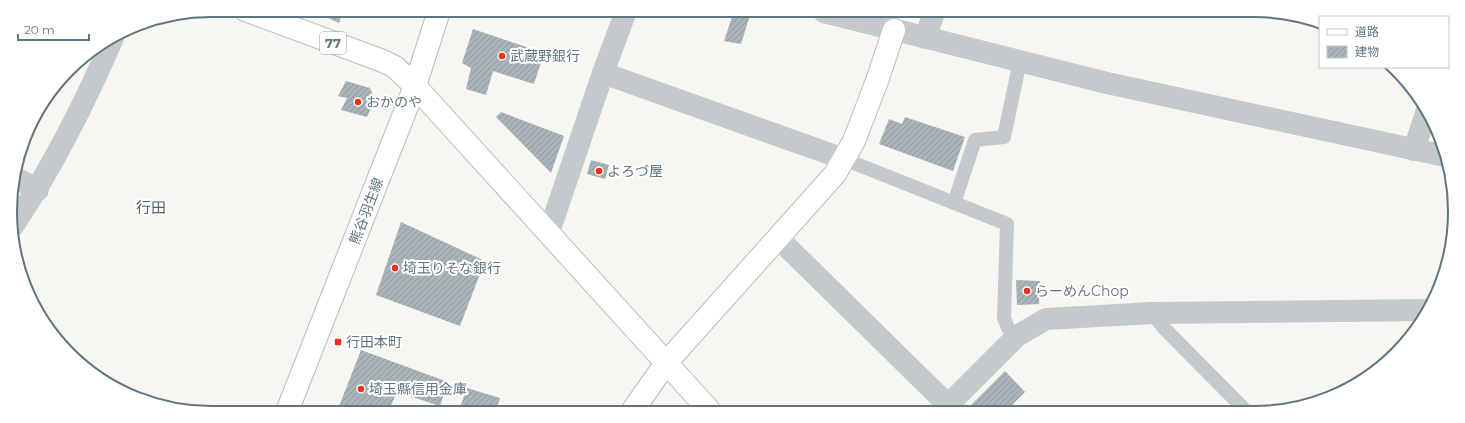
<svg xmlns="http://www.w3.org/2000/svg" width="1465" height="423" viewBox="0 0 1465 423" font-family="Montserrat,'Noto Sans JP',sans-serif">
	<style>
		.building { fill: url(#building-hatch) }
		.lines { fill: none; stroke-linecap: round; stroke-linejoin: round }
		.secondary-casing { stroke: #b6bdc0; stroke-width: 24 }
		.primary-casing { stroke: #b7bcbf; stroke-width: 24 }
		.lane { stroke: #c4c9cc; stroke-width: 14 }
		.street { stroke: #c4c9cc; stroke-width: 22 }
		.secondary { stroke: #fff; stroke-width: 22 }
		.primary { stroke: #fff; stroke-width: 22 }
		.poi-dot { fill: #f13119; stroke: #fff; stroke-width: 1.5 }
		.labels { text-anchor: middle; stroke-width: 4; stroke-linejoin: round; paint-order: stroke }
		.shield { fill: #fff; stroke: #8f9fa7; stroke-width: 1 }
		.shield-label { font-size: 13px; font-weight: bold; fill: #5f7681 }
		.poi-label { font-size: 14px; fill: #5f7681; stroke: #fff; text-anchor: start }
		.street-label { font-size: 14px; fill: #5f7681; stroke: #fff }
		.neighbourhood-label { font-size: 15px; fill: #52636b; stroke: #fff }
		.rim { fill: none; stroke: #5f7681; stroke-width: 2 }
	</style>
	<defs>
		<pattern id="building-hatch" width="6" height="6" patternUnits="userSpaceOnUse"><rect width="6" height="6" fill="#aab5b9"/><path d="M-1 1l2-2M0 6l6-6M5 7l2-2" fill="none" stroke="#8e989c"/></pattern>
	</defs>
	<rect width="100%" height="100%" fill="#f7f6f3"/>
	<g class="building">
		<polygon points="315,10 343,10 339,23 315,12"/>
		<polygon points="741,12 751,12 741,44 724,41 733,14 740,14"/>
		<polygon points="473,29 544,53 534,84 493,71 486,95 466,89 471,68 462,63"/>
		<polygon points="346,81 370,88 375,99 367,117 341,110 347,98 338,96"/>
		<polygon points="501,112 564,136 551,173 496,117"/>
		<polygon points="905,117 965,137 953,171 879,144 889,119 902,124"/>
		<polygon points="591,160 609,165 605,179 587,174"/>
		<polygon points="401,222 485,261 460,326 376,295"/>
		<polygon points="1016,280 1040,281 1039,304 1017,305"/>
		<polygon points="361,350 448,382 440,406 397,392 389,410 338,409"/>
		<polygon points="1005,371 1025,392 1006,411 975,411 970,406"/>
		<polygon points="467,388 500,398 496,410 459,410"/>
	</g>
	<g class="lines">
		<defs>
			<g id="secondary">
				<polyline points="415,86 709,410"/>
				<polyline points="288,409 415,86 439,11"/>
				<polyline points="633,410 666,363 835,174 854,141 877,81 894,30"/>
			</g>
			<polyline id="primary" points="245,10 383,61 395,67 415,86"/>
		</defs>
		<use href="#secondary" class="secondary-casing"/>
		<use href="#primary" class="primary-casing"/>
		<g class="lane">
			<polyline points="844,159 1007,224 1004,318 1008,328 1017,336"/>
			<polyline points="954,203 975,140 1004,137 1020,61"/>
			<polyline points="1152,313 1163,327 1246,411"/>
		</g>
		<g class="street">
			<polyline points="824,12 1107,83 1445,156"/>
			<polyline points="925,38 934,13"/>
			<polyline points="603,73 844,159"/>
			<polyline points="1414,150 1426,113"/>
			<polyline points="16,178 38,190"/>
			<path d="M14 225C53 166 85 103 113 38"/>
			<polyline points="549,232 603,73 626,11"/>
			<polyline points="778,238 954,411"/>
			<polyline points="942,411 1017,336 1046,319 1152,313 1429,310"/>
		</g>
		<use href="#secondary" class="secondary"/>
		<use href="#primary" class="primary"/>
	</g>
	<g class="poi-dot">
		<circle cx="502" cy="56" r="4"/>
		<circle cx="358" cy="102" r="4"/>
		<circle cx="599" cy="171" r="4"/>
		<circle cx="395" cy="268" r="4"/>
		<circle cx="1027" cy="291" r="4"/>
		<rect x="334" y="338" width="8" height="8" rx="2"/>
		<circle cx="361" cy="389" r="4"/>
	</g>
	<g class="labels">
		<rect class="shield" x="320" y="32" width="26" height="22" rx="3"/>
		<g class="shield-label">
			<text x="333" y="48">77</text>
		</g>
		<g class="poi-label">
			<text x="510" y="61">武蔵野銀行</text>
			<text x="366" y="107">おかのや</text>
			<text x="607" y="176">よろづ屋</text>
			<text x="403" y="273">埼玉りそな銀行</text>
			<text x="1035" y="296">らーめんChop</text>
			<text x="346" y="347">行田本町</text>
			<text x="369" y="394">埼玉縣信用金庫</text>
		</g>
		<g class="street-label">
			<text transform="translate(366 211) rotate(-69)" y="5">熊谷羽生線</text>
		</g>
		<g class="neighbourhood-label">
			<text x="151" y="213">行田</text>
		</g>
	</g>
	<path d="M0 0H1465V423H0ZM211 17H1254A194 194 0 0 1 1448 211V212A194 194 0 0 1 1254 406H211A194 194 0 0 1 17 212V211A194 194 0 0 1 211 17Z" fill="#fff" fill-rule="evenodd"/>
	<path class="rim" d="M211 17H1254A194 194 0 0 1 1448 211V212A194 194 0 0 1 1254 406H211A194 194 0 0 1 17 212V211A194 194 0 0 1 211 17Z"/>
	<rect x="1319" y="16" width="130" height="52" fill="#ffffff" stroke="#bfc8cd"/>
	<rect x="1327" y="29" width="20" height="6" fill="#ffffff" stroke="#bfc8cd"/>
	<text x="1355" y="36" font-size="12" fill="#5f7681">道路</text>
	<rect x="1327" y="46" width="20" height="12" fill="url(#building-hatch)" stroke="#bfc8cd"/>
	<text x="1355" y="56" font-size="12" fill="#5f7681">建物</text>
	<path d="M18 34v6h71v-6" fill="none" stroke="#5f7681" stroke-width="2"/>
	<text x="24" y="34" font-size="12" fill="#5f7681" stroke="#ffffff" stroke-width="3" paint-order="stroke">20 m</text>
</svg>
